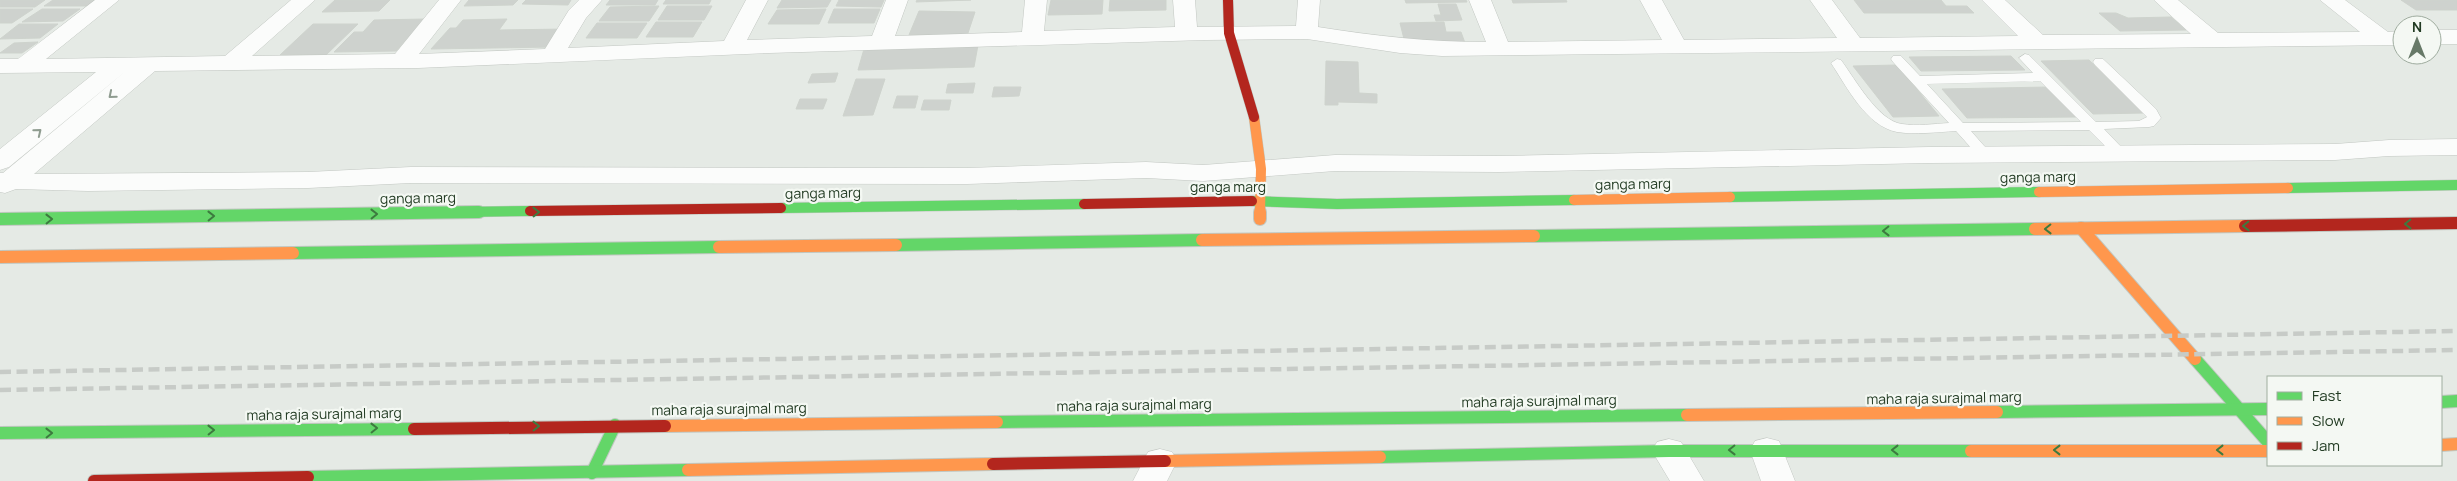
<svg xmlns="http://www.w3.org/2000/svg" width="2457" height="481" viewBox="0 0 2457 481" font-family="Manrope,sans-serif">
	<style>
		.building { fill: #ced2ce; stroke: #ced3cd }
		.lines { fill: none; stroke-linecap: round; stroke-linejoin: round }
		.lane-casing { stroke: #c2c7c2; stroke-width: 1 }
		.street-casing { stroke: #c2c7c2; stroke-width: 1 }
		.fast-far1-casing { stroke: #c1c7c1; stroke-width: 11 }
		.fast-casing { stroke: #c1c7c1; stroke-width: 14 }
		.slow-far1-casing { stroke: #c1c7c1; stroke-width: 11 }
		.slow-casing { stroke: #c1c7c1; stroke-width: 14 }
		.jam-far1-casing { stroke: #c1c7c1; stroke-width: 11 }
		.jam-casing { stroke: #c1c7c1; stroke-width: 14 }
		.lane { fill: #fbfcfb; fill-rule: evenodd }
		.street { fill: #fbfcfb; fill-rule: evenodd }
		.fast-far1 { stroke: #63d668; stroke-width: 10 }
		.fast { stroke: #63d668; stroke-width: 12 }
		.slow-far1 { stroke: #ff974d; stroke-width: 10 }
		.slow { stroke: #ff974d; stroke-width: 12 }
		.jam-far1 { stroke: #b3261e; stroke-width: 10 }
		.jam { stroke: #b3261e; stroke-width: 12 }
		.rail { stroke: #c7cbc7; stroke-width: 4.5; stroke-dasharray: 11 5.5; stroke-linecap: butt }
		.oneway { stroke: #8f9c90 }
		.oneway2 { stroke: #3d7a3f }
		.labels { text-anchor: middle; stroke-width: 4.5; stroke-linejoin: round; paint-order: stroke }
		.street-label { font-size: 14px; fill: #233c24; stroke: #f4f8f3 }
	</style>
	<rect width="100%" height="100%" fill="#e5eae5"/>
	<g class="building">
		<polygon points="0,0 45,0 35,7 0,7"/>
		<polygon points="53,0 98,0 90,6 44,6"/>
		<polygon points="335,0 390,0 379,11 322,12"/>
		<polygon points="469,0 518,0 513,5 464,6"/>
		<polygon points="526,0 571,0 568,5 522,4"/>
		<polygon points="610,0 658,0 655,5 606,5"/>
		<polygon points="666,0 711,0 709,4 663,4"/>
		<polygon points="782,0 831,0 827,7 777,8"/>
		<polygon points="839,0 884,0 881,7 836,6"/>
		<polygon points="917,0 971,0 916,2"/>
		<polygon points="1051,0 1103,0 1102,14 1048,15"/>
		<polygon points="1110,0 1166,0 1166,10 1109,11"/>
		<polygon points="1405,0 1466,0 1467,2 1406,3"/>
		<polygon points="1512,0 1566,0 1567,2 1513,3"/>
		<polygon points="1854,0 1941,0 1946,6 1967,6 1974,13 1864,13"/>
		<polygon points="2401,0 2457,0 2457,10 2416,10"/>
		<polygon points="1438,4 1456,4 1462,20 1436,21 1434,15 1441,15"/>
		<polygon points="659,6 649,21 599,21 610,7"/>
		<polygon points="667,6 712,6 704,20 658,20"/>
		<polygon points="0,9 33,9 12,23 0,23"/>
		<polygon points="42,9 80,9 63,21 22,22"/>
		<polygon points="826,9 819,24 768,24 777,10"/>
		<polygon points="834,9 880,9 874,23 828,23"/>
		<polygon points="919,11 975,12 967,36 909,35"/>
		<polygon points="2099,13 2116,13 2128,18 2171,17 2186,30 2120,31"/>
		<polygon points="426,19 396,51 334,52 354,32 363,32 374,20"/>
		<polygon points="507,19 499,30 566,29 553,47 431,49 450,28 456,28 463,20"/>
		<polygon points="656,22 702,22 693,37 646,37"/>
		<polygon points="1444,22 1446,32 1461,32 1465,43 1405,43 1400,23"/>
		<polygon points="597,23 647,23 637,38 586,38"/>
		<polygon points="19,24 58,24 40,38 0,39"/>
		<polygon points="313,24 358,24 326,55 280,55"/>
		<polygon points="38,42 22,53 0,53 14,43"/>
		<polygon points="978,45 974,67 858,70 864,49"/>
		<polygon points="2011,56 2025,70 1921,71 1909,57"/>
		<polygon points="2089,60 2144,113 2093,114 2041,61"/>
		<polygon points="1326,61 1358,62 1359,93 1377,94 1377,103 1338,102 1338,105 1325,105"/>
		<polygon points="1897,65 1939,116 1893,117 1853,66"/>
		<polygon points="838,73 835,82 808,83 812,74"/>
		<polygon points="856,79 885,79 873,115 843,116"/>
		<polygon points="975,83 973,93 946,93 948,84"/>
		<polygon points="994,87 1021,87 1019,96 992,97"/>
		<polygon points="2048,87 2077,117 1967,118 1942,89"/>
		<polygon points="897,96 918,96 915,108 893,108"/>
		<polygon points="800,99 827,99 823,109 796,109"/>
		<polygon points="924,100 951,100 949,110 921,110"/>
	</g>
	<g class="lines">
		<defs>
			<path id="lane" d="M2025 54 2029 55 2096 122 2139 121 2147 117 2095 65 2093 62 2095 59H2103L2156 109 2161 118 2154 126 2149 127 2104 129 2126 152 2119 156 2114 155 2089 130 1971 131 1993 156 1986 160 1981 159 1956 131C1937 132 1915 135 1897 132 1866 126 1847 87 1831 63L1837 59 1841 60C1855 79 1878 121 1902 124 1917 126 1934 124 1949 123L1893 62 1891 59 1893 56H1901L1920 76 2033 73 2019 58ZM2040 81 2081 122 1963 123 1927 84Z"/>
			<g id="street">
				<path d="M95 0H119L46 59 225 56 291 0H315L252 56 395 54 439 0H461L419 54 545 49 569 10 579 0H602L586 18 568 48 724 41 746 0H768L747 40 872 36 886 0H908L895 36 1022 32 1025 0H1047L1044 31 1175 27 1173 0H1195L1197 27 1296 26 1298 0H1320L1318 27C1375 36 1429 42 1486 42L1469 0H1491L1508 42 1662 40 1640 0H1662L1684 40 1837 38 1810 0H1832L1860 38 2018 36 1982 0H2005L2043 35 2191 34 2154 0H2178L2218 33 2360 32 2320 0H2345L2388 32 2402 31V45L1442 56 1400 53 1307 39 1205 40 769 53 418 68 155 71 34 174 308 172 411 167 967 168 1146 162 1203 165 1335 155 1499 156 1929 147 2335 144 2389 140 2457 139V155L2389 156 2335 160 1929 163 1499 172 1335 171 1203 181 1146 178 967 184 411 183 308 188 88 191 16 189 5 193 0 192V173H3L126 71 9 167 0 170V149L96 72 0 73V59H18Z"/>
				<rect x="2432" y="30" width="25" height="14"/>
				<polygon points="1767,438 1779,441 1795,481 1761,481 1750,450 1755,441"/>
				<polygon points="1669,439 1681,442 1704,481 1670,481 1652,451 1657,442"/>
				<polygon points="1160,449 1172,452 1177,461 1167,481 1133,481 1148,452"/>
			</g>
			<g id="fast-far1">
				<polyline points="2288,188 2457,185"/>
				<polyline points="1730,197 2039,192"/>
				<polyline points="1252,201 1337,204 1574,200"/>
				<polyline points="781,208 1084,204"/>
				<polyline points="397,213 530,211"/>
			</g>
			<g id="fast">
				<polyline points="0,219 479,212"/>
				<polyline points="1534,236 2035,229"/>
				<polyline points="896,245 1202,240"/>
				<polyline points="293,253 719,247"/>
				<polyline points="2195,359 2268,442"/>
				<polyline points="2441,402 2457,401"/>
				<polyline points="1997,412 2268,409"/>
				<polyline points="997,422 1687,415"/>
				<polyline points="0,433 414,429"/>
				<polyline points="1380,457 1669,451 1971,451"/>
				<polyline points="592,473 615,425"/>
				<polyline points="308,477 688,470"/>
			</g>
			<g id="slow-far1">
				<polyline points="1254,117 1261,169 1260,213"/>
				<polyline points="2039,192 2288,188"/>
				<polyline points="1574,200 1730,197"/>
			</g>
			<g id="slow">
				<polyline points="1260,219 1260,212"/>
				<polyline points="2081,228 2195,359"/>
				<polyline points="2035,229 2245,226"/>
				<polyline points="1202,240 1534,236"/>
				<polyline points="719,247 896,245"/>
				<polyline points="0,257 293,253"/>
				<polyline points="1687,415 1997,412"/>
				<polyline points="665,426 997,422"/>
				<polyline points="2441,445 2457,444"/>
				<polyline points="1971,451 2268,451"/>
				<polyline points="1165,461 1380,457"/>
				<polyline points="688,470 993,464"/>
			</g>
			<g id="jam-far1">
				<polyline points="1228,0 1229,33 1254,117"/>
				<polyline points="1084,204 1252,201"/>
				<polyline points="530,211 781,208"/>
			</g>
			<g id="jam">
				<polyline points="2245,226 2457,223"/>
				<polyline points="414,429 665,426"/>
				<polyline points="993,464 1165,461"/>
				<polyline points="94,481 308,477"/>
			</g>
		</defs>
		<use href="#lane" class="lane-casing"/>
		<use href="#street" class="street-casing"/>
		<use href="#fast-far1" class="fast-far1-casing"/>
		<use href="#fast" class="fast-casing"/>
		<use href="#slow-far1" class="slow-far1-casing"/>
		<use href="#slow" class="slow-casing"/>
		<use href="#jam-far1" class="jam-far1-casing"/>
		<use href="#jam" class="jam-casing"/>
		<use href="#lane" class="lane"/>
		<use href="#street" class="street"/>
		<use href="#fast-far1" class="fast-far1"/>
		<use href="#fast" class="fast"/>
		<use href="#slow-far1" class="slow-far1"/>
		<use href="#slow" class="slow"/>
		<use href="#jam-far1" class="jam-far1"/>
		<use href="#jam" class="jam"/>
		<g class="rail">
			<polyline points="0,372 2457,331"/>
			<polyline points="0,390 2457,350"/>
		</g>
	</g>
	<defs><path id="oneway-chevron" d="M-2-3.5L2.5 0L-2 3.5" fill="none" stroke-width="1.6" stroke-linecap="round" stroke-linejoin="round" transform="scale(1.25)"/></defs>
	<g class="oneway">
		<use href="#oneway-chevron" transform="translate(112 95) rotate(140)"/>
		<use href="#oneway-chevron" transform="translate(38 132) rotate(-39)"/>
	</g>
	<g class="oneway2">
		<use href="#oneway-chevron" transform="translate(536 212) rotate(-1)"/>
		<use href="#oneway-chevron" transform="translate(374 214) rotate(-1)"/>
		<use href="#oneway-chevron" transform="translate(211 216) rotate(-1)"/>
		<use href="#oneway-chevron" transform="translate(49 219) rotate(-1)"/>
		<use href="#oneway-chevron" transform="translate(2408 224) rotate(179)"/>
		<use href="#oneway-chevron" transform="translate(2246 226) rotate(179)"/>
		<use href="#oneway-chevron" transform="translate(2048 229) rotate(179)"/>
		<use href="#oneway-chevron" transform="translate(1886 231) rotate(179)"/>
		<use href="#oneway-chevron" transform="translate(536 426) rotate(-1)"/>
		<use href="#oneway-chevron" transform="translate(374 428) rotate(-1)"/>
		<use href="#oneway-chevron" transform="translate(211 430) rotate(-1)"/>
		<use href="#oneway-chevron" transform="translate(49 433) rotate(-1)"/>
		<use href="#oneway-chevron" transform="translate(1732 450) rotate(179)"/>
		<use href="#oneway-chevron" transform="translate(1895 450) rotate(-180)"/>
		<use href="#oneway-chevron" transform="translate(2057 450) rotate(-180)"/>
		<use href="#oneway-chevron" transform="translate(2220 450) rotate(-180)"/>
	</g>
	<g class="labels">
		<g class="street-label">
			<text transform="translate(2038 177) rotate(-1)" y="5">ganga marg</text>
			<text transform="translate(1633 184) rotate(-1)" y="5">ganga marg</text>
			<text x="1228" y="192">ganga marg</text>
			<text transform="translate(823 193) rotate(-1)" y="5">ganga marg</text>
			<text transform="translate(418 198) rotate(-1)" y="5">ganga marg</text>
			<text transform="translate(1944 398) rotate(-1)" y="5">maha raja surajmal marg</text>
			<text transform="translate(1539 401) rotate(-1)" y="5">maha raja surajmal marg</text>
			<text transform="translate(1134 405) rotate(-1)" y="5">maha raja surajmal marg</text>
			<text transform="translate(729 409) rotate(-1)" y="5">maha raja surajmal marg</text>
			<text transform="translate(324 414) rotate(-1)" y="5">maha raja surajmal marg</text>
		</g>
	</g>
	<rect x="2267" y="376" width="175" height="90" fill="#f4f8f3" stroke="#a0ada0"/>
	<rect x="2277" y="392" width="25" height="8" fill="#63d668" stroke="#a0ada0"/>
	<text x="2312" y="401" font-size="15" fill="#233c24">Fast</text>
	<rect x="2277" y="417" width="25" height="8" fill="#ff974d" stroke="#a0ada0"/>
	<text x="2312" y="426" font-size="15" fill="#233c24">Slow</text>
	<rect x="2277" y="442" width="25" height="8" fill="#b3261e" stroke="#a0ada0"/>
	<text x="2312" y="451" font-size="15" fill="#233c24">Jam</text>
	<g transform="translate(2417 40)"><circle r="24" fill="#f4f8f3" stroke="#a0ada0"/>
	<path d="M0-4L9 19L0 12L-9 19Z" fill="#677968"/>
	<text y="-8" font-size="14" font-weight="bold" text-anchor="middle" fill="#233c24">N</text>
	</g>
</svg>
